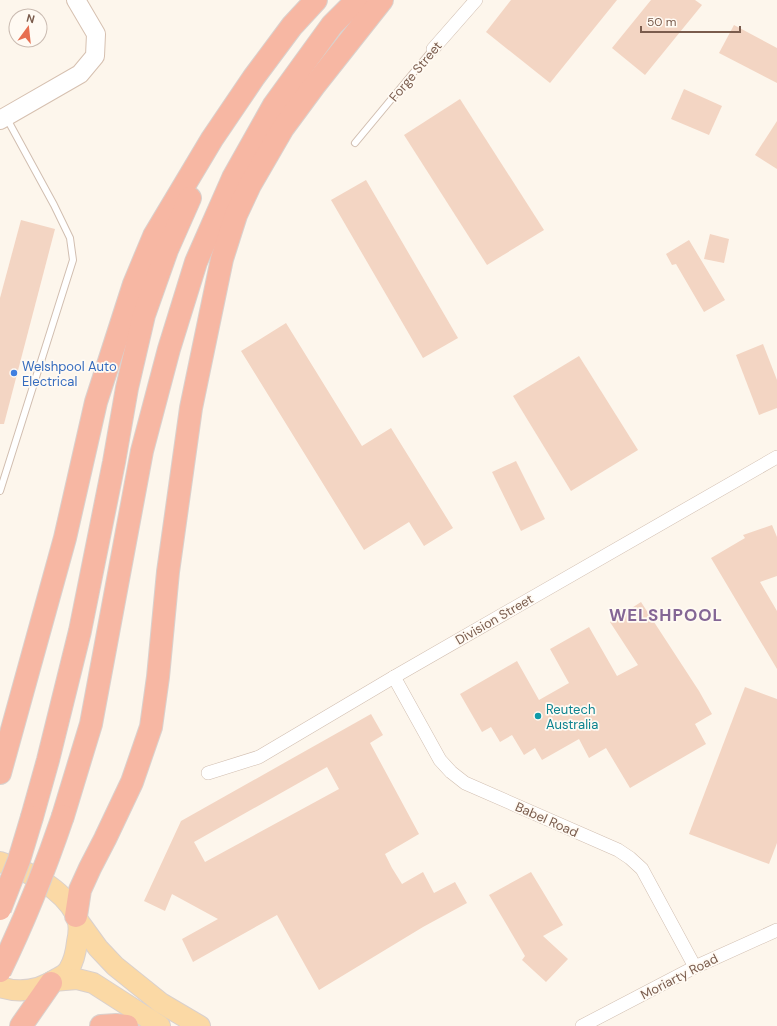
<svg xmlns="http://www.w3.org/2000/svg" width="777" height="1026" viewBox="0 0 777 1026" font-family="'DM Sans',sans-serif">
	<style>
		.building { fill: #f3d5c3; fill-rule: evenodd }
		.lines { fill: none; stroke-linecap: round; stroke-linejoin: round }
		.lane-casing { stroke: #d1beb0; stroke-width: 8 }
		.street-casing { stroke: #d1beb0; stroke-width: 14 }
		.secondary-casing { stroke: #d6c0b0; stroke-width: 20 }
		.primary-casing { stroke: #dad1cd; stroke-width: 22 }
		.highway-casing { stroke: #dad1cd; stroke-width: 24 }
		.lane { stroke: #fff; stroke-width: 6 }
		.street { stroke: #fff; stroke-width: 13 }
		.secondary { stroke: #fff; stroke-width: 18 }
		.primary { stroke: #fbd9a5; stroke-width: 20 }
		.highway { stroke: #f7b7a3; stroke-width: 22 }
		.highway-bridge-casing { stroke: #dad1cd; stroke-width: 24; stroke-linecap: butt }
		.highway-bridge { stroke: #f7b7a3; stroke-width: 22 }
		.shop-dot { fill: #3f7fe0; stroke: #fffaf3; stroke-width: 1.5 }
		.culture-dot { fill: #0f9aa8; stroke: #fffaf3; stroke-width: 1.5 }
		.labels { text-anchor: middle; stroke-width: 3.5; stroke-linejoin: round; paint-order: stroke }
		.street-label { font-size: 13px; fill: #7a5c4d; stroke: #fffaf3 }
		.shop-label { font-size: 13px; fill: #366cbe; stroke: #fffaf3; text-anchor: start }
		.culture-label { font-size: 13px; fill: #0d838f; stroke: #fffaf3; text-anchor: start }
		.district-label { font-size: 17px; font-weight: bold; letter-spacing: 1px; fill: #846695; stroke: #fffaf3 }
	</style>
	<rect width="100%" height="100%" fill="#fdf6ec"/>
	<g class="building">
		<polygon points="511,0 617,0 550,83 486,32"/>
		<polygon points="651,0 695,0 702,5 645,75 612,48"/>
		<polygon points="734,25 777,48 777,83 719,53"/>
		<polygon points="684,89 722,106 709,135 671,119"/>
		<polygon points="460,99 544,230 487,265 404,135"/>
		<polygon points="777,121 777,169 755,155"/>
		<polygon points="366,180 458,338 423,358 331,200"/>
		<polygon points="21,220 55,229 4,424 0,424 0,298"/>
		<polygon points="710,234 729,239 724,263 704,259"/>
		<polygon points="689,240 725,300 704,312 676,264 672,265 666,254"/>
		<polygon points="286,323 362,446 391,428 453,528 424,546 409,522 364,550 241,351"/>
		<polygon points="763,344 777,380 777,408 759,415 736,355"/>
		<polygon points="579,356 638,450 571,491 513,396"/>
		<polygon points="516,461 545,519 521,531 492,472"/>
		<polygon points="772,525 777,537 777,576 760,582 777,611 777,669 711,558 745,538 743,535"/>
		<polygon points="641,602 699,691 712,714 695,724 706,744 630,788 606,748 589,758 579,739 542,760 535,748 524,755 512,735 500,742 491,727 482,732 460,694 517,661 539,700 569,683 550,649 589,627 617,676 638,665 610,622"/>
		<polygon points="745,687 777,699 777,843 769,864 689,834"/>
		<path d="M371 714 383 735 370 743 419 834 385 854 392 868 402 884 423 872 434 893 455 882 467 903 423 927 319 990 277 915 193 962 182 939 218 919 172 894 165 911 144 901 181 821ZM327 767 339 789 205 862 194 842Z"/>
		<polygon points="531,872 563,925 543,936 568,959 546,982 522,960 525,956 489,895"/>
	</g>
	<g class="lines">
		<defs>
			<g id="lane">
				<polyline points="355,143 433,49"/>
				<polyline points="0,491 73,260 70,238 54,205 6,117"/>
			</g>
			<g id="street">
				<polyline points="433,49 476,0"/>
				<polyline points="394,677 440,760 451,772 465,783 618,850 630,858 642,869 695,967"/>
				<polyline points="208,773 259,757 394,677 777,457"/>
				<polyline points="582,1026 695,967 777,930"/>
			</g>
			<polyline id="secondary" points="0,120 80,74 95,56 96,34 76,0"/>
			<g id="primary">
				<path d="M0 862C28 871 62 888 76 915 80 924 79 933 77 942 76 951 74 961 69 969 67 973 62 976 58 978 40 990 21 994 0 987"/>
				<polyline points="77,919 98,948 115,966 161,1003 200,1026"/>
				<polyline points="53,981 77,979 93,983 160,1026"/>
			</g>
			<g id="highway">
				<polyline points="0,773 65,538 96,402 134,284 154,236 212,139 254,77 292,26 316,0"/>
				<polyline points="63,816 91,724 142,451 169,349 196,262 233,178 274,105 332,25 357,0"/>
				<polyline points="32,817 48,760 80,631 114,462 127,388 144,315 167,250 190,198"/>
				<polyline points="76,916 80,890 90,868 105,839 132,782 151,727 158,677 168,572 191,408 222,259 236,215 250,185 283,128 314,86 382,0"/>
				<polyline points="21,1026 51,983"/>
				<polyline points="101,1026 116,1025 127,1026"/>
			</g>
		</defs>
		<use href="#lane" class="lane-casing"/>
		<use href="#street" class="street-casing"/>
		<use href="#secondary" class="secondary-casing"/>
		<use href="#primary" class="primary-casing"/>
		<use href="#highway" class="highway-casing"/>
		<use href="#lane" class="lane"/>
		<use href="#street" class="street"/>
		<use href="#secondary" class="secondary"/>
		<use href="#primary" class="primary"/>
		<use href="#highway" class="highway"/>
		<defs>
			<g id="highway-bridge">
				<polyline points="0,909 19,860 32,817"/>
				<path d="M0 971C25 920 45 869 63 816"/>
			</g>
		</defs>
		<use href="#highway-bridge" class="highway-bridge-casing"/>
		<use href="#highway-bridge" class="highway-bridge"/>
	</g>
	<circle class="shop-dot" cx="14" cy="373" r="4"/>
	<circle class="culture-dot" cx="538" cy="716" r="4"/>
	<g class="labels">
		<g class="street-label">
			<text transform="translate(415 71) rotate(-50)" y="5">Forge Street</text>
			<text transform="translate(494 619) rotate(-30)" y="5">Division Street</text>
			<text transform="translate(547 819) rotate(24)" y="5">Babel Road</text>
			<text transform="translate(679 976) rotate(-27)" y="5">Moriarty Road</text>
		</g>
		<g class="shop-label">
			<text x="22" y="371">Welshpool Auto<tspan x="22" dy="15">Electrical</tspan></text>
		</g>
		<g class="culture-label">
			<text x="546" y="714">Reutech<tspan x="546" dy="15">Australia</tspan></text>
		</g>
		<g class="district-label">
			<text x="666" y="621">WELSHPOOL</text>
		</g>
	</g>
	<g transform="translate(28 28) rotate(15)"><circle r="19" fill="#fffaf3" stroke="#cabbb1"/>
	<path d="M0-3L7 15L0 10L-7 15Z" fill="#e76f51"/>
	<text y="-6" font-size="11" font-weight="bold" text-anchor="middle" fill="#7a5c4d">N</text>
	</g>
	<path d="M641 26v6h99v-6" fill="none" stroke="#7a5c4d" stroke-width="2"/>
	<text x="647" y="26" font-size="12" fill="#7a5c4d" stroke="#fffaf3" stroke-width="3" paint-order="stroke">50 m</text>
</svg>
